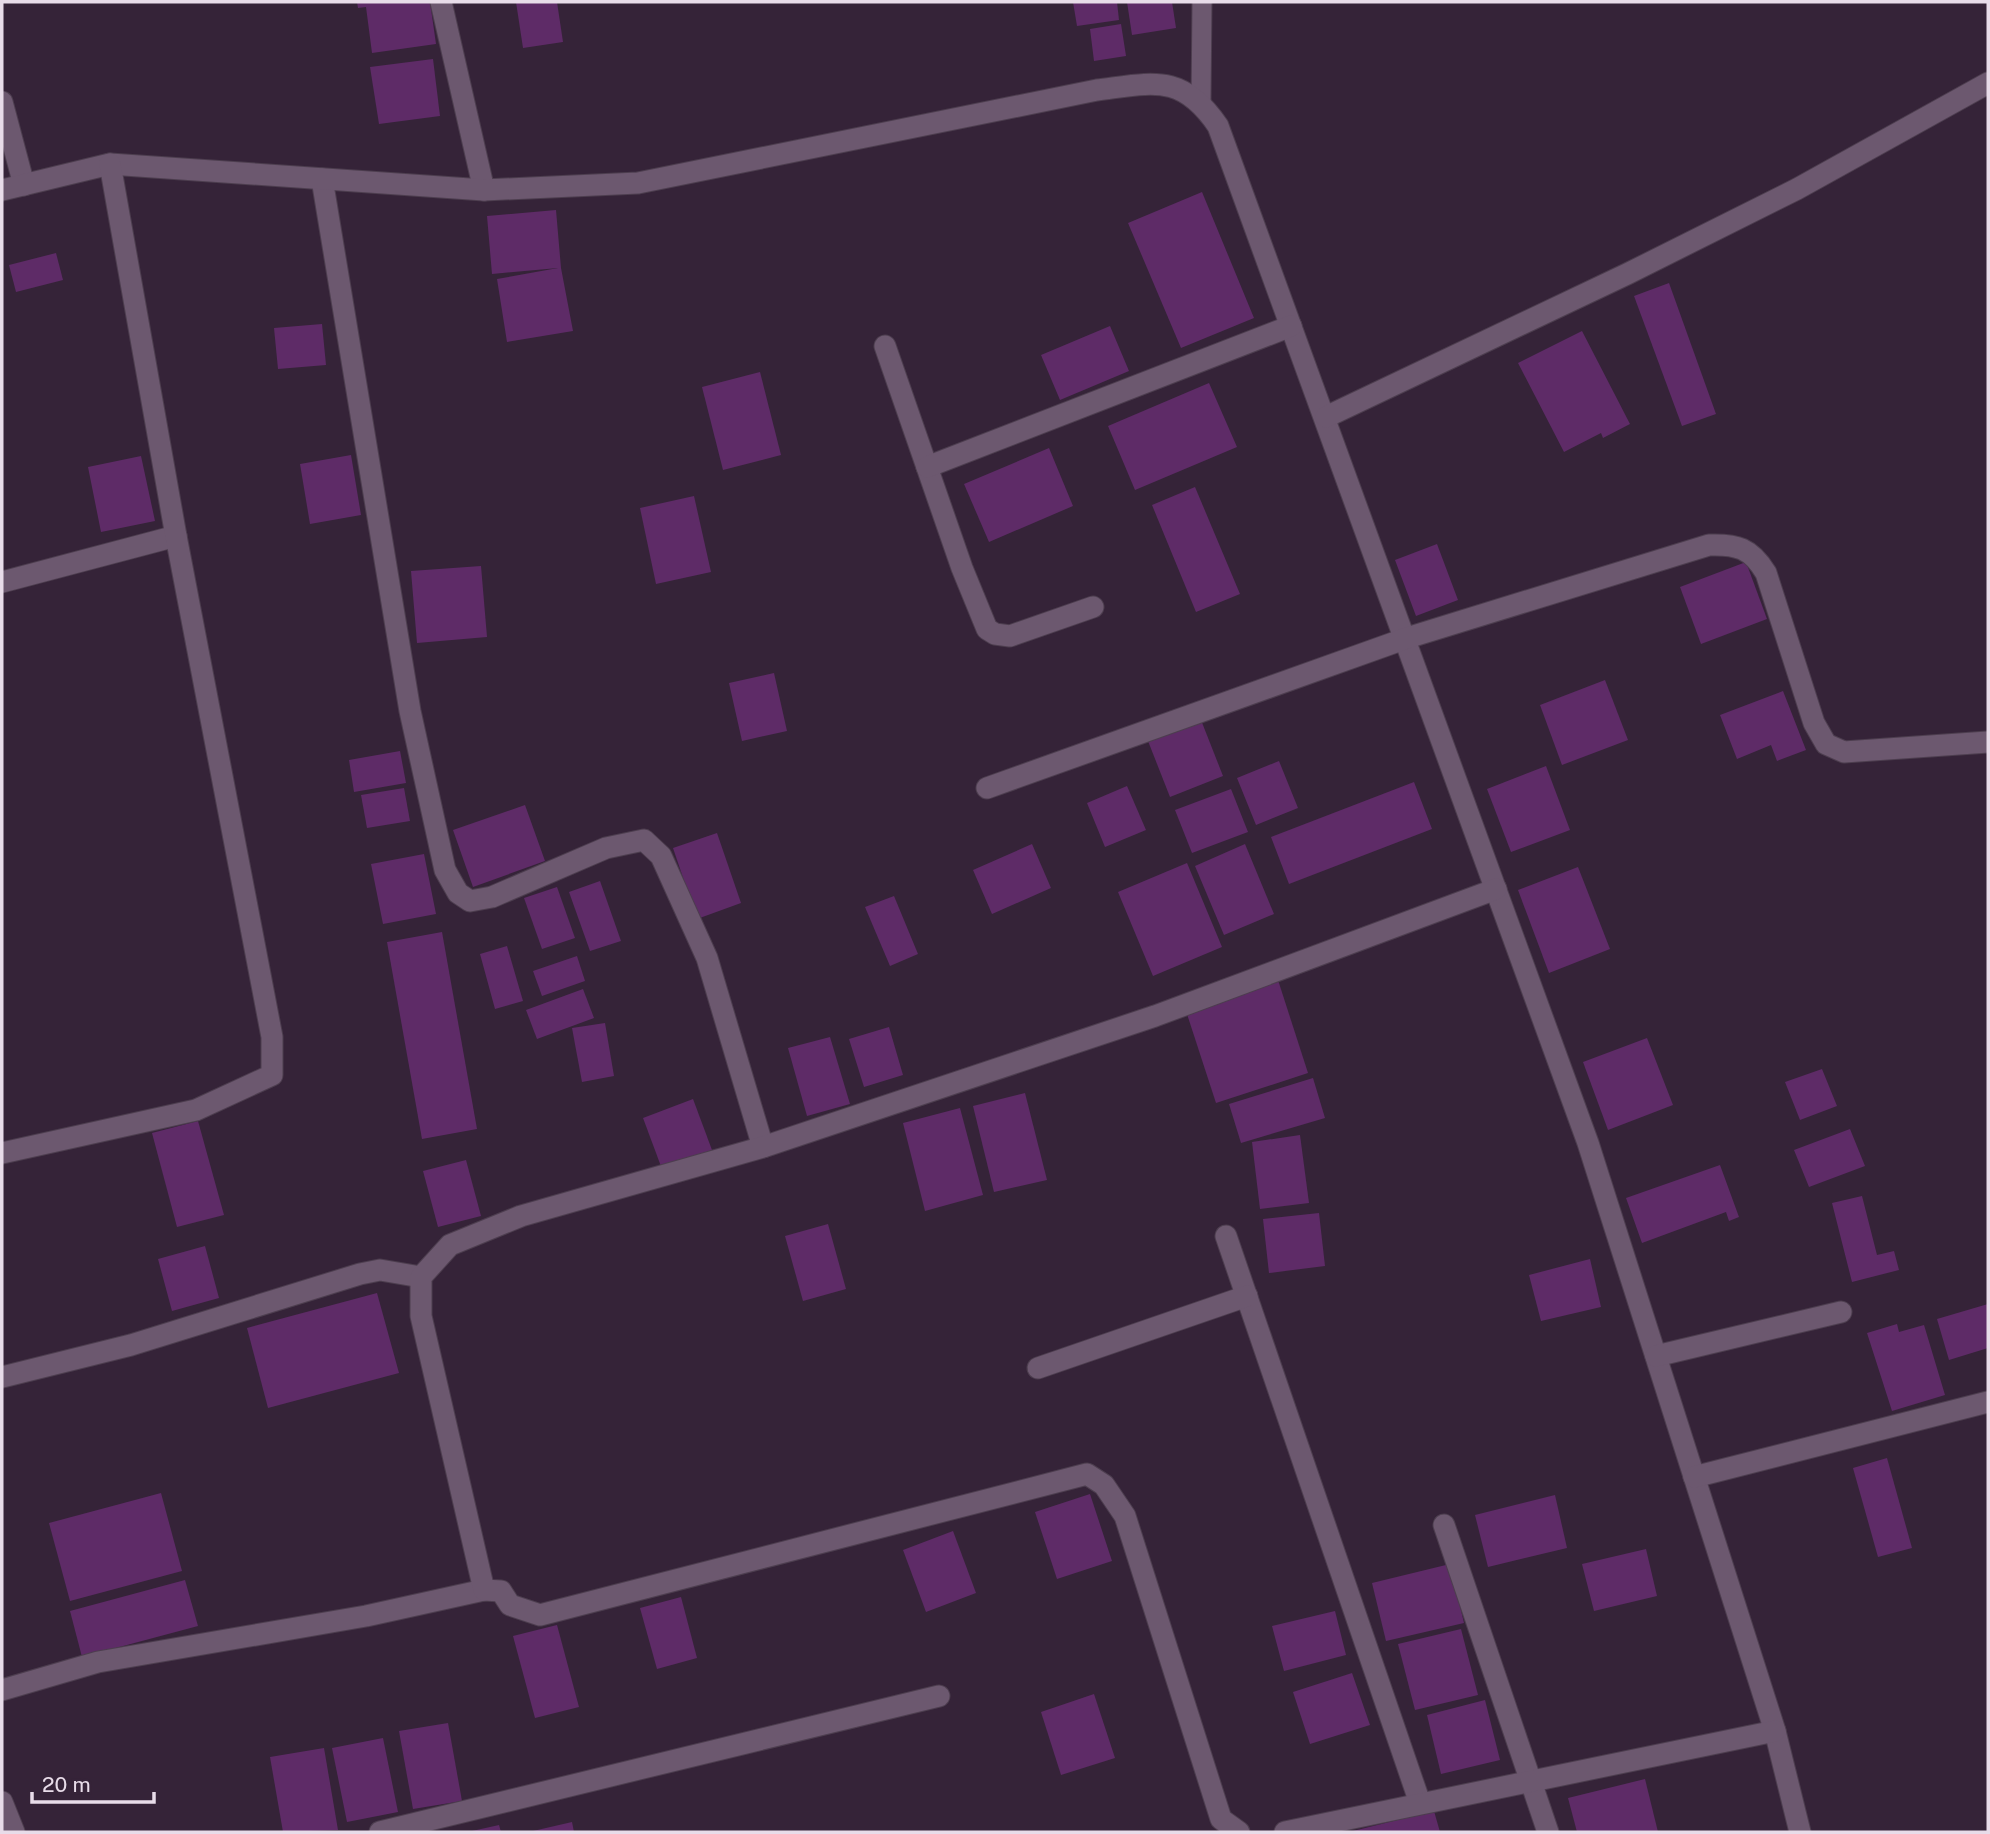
<svg xmlns="http://www.w3.org/2000/svg" width="1990" height="1834" viewBox="0 0 1990 1834" font-family="'Public Sans',sans-serif">
	<style>
		.building { fill: #5e2b67 }
		.lines { fill: none; stroke-linecap: round; stroke-linejoin: round }
		.lane-casing { stroke: #4d3e4f; stroke-width: 21 }
		.street-casing { stroke: #4d3e4f; stroke-width: 23 }
		.lane { stroke: #6c586f; stroke-width: 19 }
		.street { stroke: #6c586f; stroke-width: 21 }
	</style>
	<rect width="100%" height="100%" fill="#352338"/>
	<g class="building">
		<polygon points="357,2 430,2 436,44 372,53 366,7 358,8"/>
		<polygon points="516,2 557,2 563,42 523,48"/>
		<polygon points="1073,2 1117,2 1119,20 1077,26"/>
		<polygon points="1127,2 1172,2 1176,28 1132,35"/>
		<polygon points="1121,24 1126,56 1094,61 1090,29"/>
		<polygon points="433,59 440,116 379,124 370,67"/>
		<polygon points="1202,192 1254,318 1181,348 1128,223"/>
		<polygon points="556,210 561,268 573,331 507,342 497,279 558,268 492,274 487,216"/>
		<polygon points="56,253 63,280 16,292 9,265"/>
		<polygon points="1669,283 1716,414 1682,426 1634,296"/>
		<polygon points="322,324 326,365 278,369 274,328"/>
		<polygon points="1110,326 1129,371 1060,400 1041,355"/>
		<polygon points="1582,331 1630,424 1603,438 1601,433 1564,452 1518,363"/>
		<polygon points="760,372 781,455 723,470 702,387"/>
		<polygon points="1209,383 1237,447 1135,490 1108,426"/>
		<polygon points="1049,448 1073,506 989,542 964,484"/>
		<polygon points="351,455 361,515 310,524 300,464"/>
		<polygon points="141,456 155,521 101,532 88,467"/>
		<polygon points="1195,487 1240,594 1196,612 1152,505"/>
		<polygon points="694,496 711,572 656,584 640,508"/>
		<polygon points="1437,544 1458,600 1416,616 1395,560"/>
		<polygon points="1746,562 1767,619 1701,644 1680,587"/>
		<polygon points="481,566 487,637 417,643 411,571"/>
		<polygon points="774,673 787,731 742,741 729,683"/>
		<polygon points="1605,680 1628,740 1562,765 1540,705"/>
		<polygon points="1783,691 1806,750 1777,761 1771,745 1737,759 1720,715"/>
		<polygon points="1201,720 1223,776 1170,797 1148,741"/>
		<polygon points="400,751 406,783 354,792 349,760"/>
		<polygon points="1279,761 1298,808 1256,825 1237,778"/>
		<polygon points="1546,766 1570,830 1511,852 1487,789"/>
		<polygon points="1414,782 1432,829 1289,884 1271,837"/>
		<polygon points="1127,786 1146,830 1105,847 1087,803"/>
		<polygon points="404,788 410,821 367,828 361,795"/>
		<polygon points="1231,789 1248,832 1192,853 1175,810"/>
		<polygon points="525,805 545,861 473,887 453,830"/>
		<polygon points="717,833 741,903 697,919 673,848"/>
		<polygon points="1032,844 1051,888 992,914 973,870"/>
		<polygon points="1245,844 1274,914 1224,935 1195,866"/>
		<polygon points="424,854 436,914 383,924 371,864"/>
		<polygon points="1187,863 1222,947 1153,976 1118,892"/>
		<polygon points="1578,867 1610,949 1549,973 1518,890"/>
		<polygon points="600,881 621,941 590,951 569,892"/>
		<polygon points="557,887 575,938 542,949 524,898"/>
		<polygon points="894,896 918,954 890,966 865,907"/>
		<polygon points="442,932 477,1129 422,1139 387,942"/>
		<polygon points="507,946 523,1001 495,1009 480,954"/>
		<polygon points="577,956 585,981 542,996 533,971"/>
		<polygon points="1278,980 1308,1073 1216,1103 1186,1011"/>
		<polygon points="583,989 594,1018 537,1039 526,1010"/>
		<polygon points="605,1023 614,1076 582,1082 572,1028"/>
		<polygon points="889,1027 903,1075 864,1087 849,1039"/>
		<polygon points="830,1037 850,1104 807,1116 788,1048"/>
		<polygon points="1647,1038 1673,1105 1608,1130 1583,1062"/>
		<polygon points="1822,1069 1837,1106 1800,1120 1785,1082"/>
		<polygon points="1313,1078 1325,1118 1241,1143 1229,1104"/>
		<polygon points="1025,1093 1047,1180 994,1192 973,1106"/>
		<polygon points="693,1099 712,1150 662,1169 643,1118"/>
		<polygon points="960,1108 983,1195 925,1211 903,1123"/>
		<polygon points="198,1121 224,1215 177,1227 152,1133"/>
		<polygon points="1850,1129 1865,1166 1809,1187 1794,1150"/>
		<polygon points="1300,1135 1309,1203 1260,1209 1252,1142"/>
		<polygon points="466,1160 481,1216 438,1227 423,1171"/>
		<polygon points="1720,1165 1739,1217 1729,1221 1726,1212 1642,1243 1626,1198"/>
		<polygon points="1862,1196 1877,1255 1894,1251 1899,1270 1852,1282 1832,1203"/>
		<polygon points="1319,1213 1325,1266 1269,1273 1263,1219"/>
		<polygon points="828,1224 846,1289 803,1301 785,1236"/>
		<polygon points="205,1246 219,1298 172,1311 158,1259"/>
		<polygon points="1590,1259 1601,1307 1541,1321 1529,1275"/>
		<polygon points="377,1293 399,1373 268,1408 247,1328"/>
		<polygon points="1988,1304 1988,1348 1949,1360 1937,1319"/>
		<polygon points="1897,1324 1899,1332 1924,1325 1945,1395 1892,1411 1867,1333"/>
		<polygon points="1887,1458 1912,1548 1878,1557 1853,1468"/>
		<polygon points="161,1493 182,1571 70,1601 49,1523"/>
		<polygon points="1090,1494 1112,1561 1057,1579 1035,1512"/>
		<polygon points="1555,1495 1567,1548 1488,1567 1475,1515"/>
		<polygon points="953,1531 976,1593 926,1612 903,1550"/>
		<polygon points="1646,1549 1657,1596 1594,1611 1582,1564"/>
		<polygon points="1450,1564 1464,1623 1386,1641 1372,1583"/>
		<polygon points="185,1580 198,1626 82,1657 70,1611"/>
		<polygon points="681,1597 697,1658 657,1669 640,1608"/>
		<polygon points="1335,1611 1346,1655 1284,1671 1272,1626"/>
		<polygon points="557,1625 579,1707 535,1718 513,1636"/>
		<polygon points="1461,1629 1478,1695 1415,1710 1398,1644"/>
		<polygon points="1352,1673 1370,1725 1310,1744 1293,1692"/>
		<polygon points="1094,1694 1115,1758 1061,1775 1041,1712"/>
		<polygon points="1485,1700 1500,1760 1441,1774 1427,1715"/>
		<polygon points="448,1723 462,1801 413,1809 399,1731"/>
		<polygon points="383,1738 398,1812 347,1822 332,1748"/>
		<polygon points="324,1748 338,1830 283,1832 270,1757"/>
		<polygon points="1645,1779 1658,1832 1577,1832 1568,1798"/>
		<polygon points="1434,1811 1440,1832 1353,1832 1353,1831"/>
		<polygon points="572,1822 574,1832 534,1832 533,1831"/>
		<polygon points="499,1825 501,1832 472,1832 472,1831"/>
	</g>
	<g class="lines">
		<defs>
			<polyline id="lane" points="1201,101 1202,2"/>
			<g id="street">
				<polyline points="441,2 484,190"/>
				<polyline points="2,102 24,185"/>
				<polyline points="322,179 410,711 445,870 458,893 470,901 492,897 606,848 644,840 661,856 707,958 763,1147"/>
				<path d="M2 190 110 164 484 190 638 183 1097 90C1154 83 1182 73 1218 126L1588 1143 1775 1731 1800 1832"/>
				<polyline points="885,346 962,568 987,629 995,634 1010,636 1093,607"/>
				<polyline points="1326,417 1627,274 1797,189 1988,83"/>
				<polyline points="927,467 1291,326"/>
				<polyline points="2,582 176,536"/>
				<path d="M987 788 1407 638 1709 545C1737 544 1751 548 1766 573L1814 723 1826 744 1844 752 1988 742"/>
				<polyline points="2,1153 196,1110 272,1075 272,1037 176,536 110,164"/>
				<polyline points="1226,1236 1420,1803"/>
				<polyline points="1656,1356 1841,1312"/>
				<polyline points="1038,1368 1247,1296"/>
				<polyline points="2,1377 131,1345 360,1274 380,1270 421,1277"/>
				<polyline points="1694,1477 1988,1402"/>
				<polyline points="1444,1525 1548,1832"/>
				<polyline points="2,1690 98,1662 366,1616 484,1590"/>
				<polyline points="2,1802 14,1832"/>
				<polyline points="380,1832 939,1696"/>
				<polyline points="1239,1832 1221,1819 1125,1516 1104,1485 1087,1474 540,1615 510,1605 501,1591 484,1590 421,1316 421,1277 450,1245 521,1216 763,1147 1155,1016 1496,889"/>
				<polyline points="1285,1832 1775,1731"/>
			</g>
		</defs>
		<use href="#lane" class="lane-casing"/>
		<use href="#street" class="street-casing"/>
		<use href="#lane" class="lane"/>
		<use href="#street" class="street"/>
	</g>
	<rect width="1990" height="1834" fill="none" stroke="#e8dce9" stroke-width="7"/>
	<path d="M32 1792v10h122v-10" fill="none" stroke="#e8dce9" stroke-width="3.5"/>
	<text x="42" y="1792" font-size="21" fill="#e8dce9" stroke="#352338" stroke-width="5" paint-order="stroke">20 m</text>
</svg>
